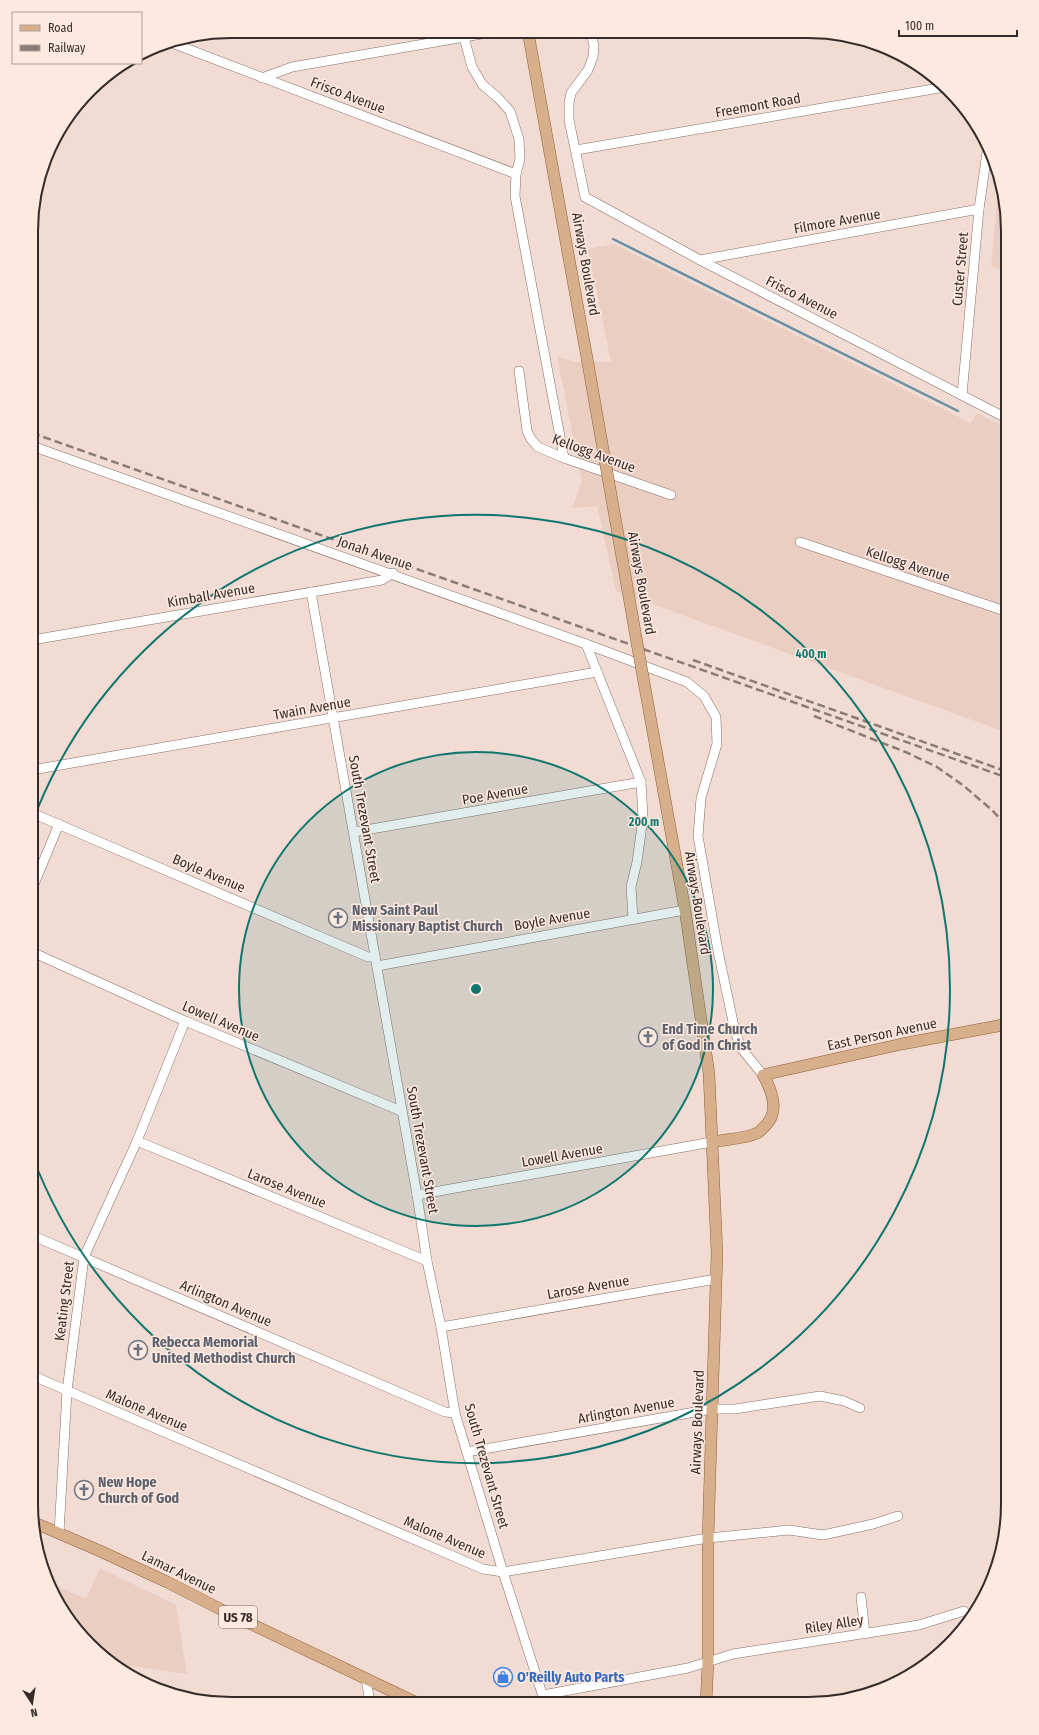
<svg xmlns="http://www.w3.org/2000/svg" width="1039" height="1735" viewBox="0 0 1039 1735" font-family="'Fira Sans Condensed',sans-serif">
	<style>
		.built { fill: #ebcec2 }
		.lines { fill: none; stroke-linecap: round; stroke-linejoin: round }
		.stream { stroke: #678fa7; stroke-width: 2.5 }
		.minor-casing { stroke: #837068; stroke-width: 10 }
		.major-casing { stroke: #8d5f36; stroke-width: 12 }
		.minor { stroke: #fff; stroke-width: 9 }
		.major { stroke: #d7af8b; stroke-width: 11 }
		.rail { stroke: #8b7c77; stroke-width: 2.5; stroke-dasharray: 8 4; stroke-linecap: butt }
		.major-bridge-casing { stroke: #8d5f36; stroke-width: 12; stroke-linecap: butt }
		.major-bridge { stroke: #d7af8b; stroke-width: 11 }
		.ring { fill: none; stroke: #0f766e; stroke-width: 2 }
		.labels { text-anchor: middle; stroke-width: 3; stroke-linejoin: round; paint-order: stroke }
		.shield { fill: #fee9e0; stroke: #716560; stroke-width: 1 }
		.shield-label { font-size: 13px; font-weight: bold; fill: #352c29 }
		.street-label { font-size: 14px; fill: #352c29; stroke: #fee9e0 }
		.worship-label { font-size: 14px; font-weight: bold; fill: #5b616d; stroke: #fee9e0; text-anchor: start }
		.shop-label { font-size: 14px; font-weight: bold; fill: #366cbe; stroke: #fee9e0; text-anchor: start }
		.rim { fill: none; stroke: #352c29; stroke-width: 2 }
		.centre { fill: #0f766e; stroke: #fee9e0; stroke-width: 2 }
		.ring-label { font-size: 12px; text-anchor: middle; font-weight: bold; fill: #0f766e; stroke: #fee9e0; stroke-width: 3; stroke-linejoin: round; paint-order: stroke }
	</style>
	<rect width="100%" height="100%" fill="#f1dbd3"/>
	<g class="built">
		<polygon points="999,183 1008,231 1008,274 991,266"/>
		<polygon points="614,244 971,423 977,413 1008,429 1008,733 616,591 597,506 572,508 582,482 557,356 575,362 611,362 588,249"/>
		<polygon points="100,1568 176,1605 187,1674 110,1663 72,1626 46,1581 86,1599"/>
	</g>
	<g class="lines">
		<polyline class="stream" points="613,239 958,411"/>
		<defs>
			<g id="minor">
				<polyline points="591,32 594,46 593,57 588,70 571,93 569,103 569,120 585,197 700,260 1008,419"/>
				<polyline points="464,37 472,67 482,84 498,98 510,111 519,139 520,159 516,174 515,196 564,458"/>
				<polyline points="172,43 516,174"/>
				<polyline points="262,78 292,67 493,32"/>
				<polyline points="576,150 945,87"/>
				<polyline points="700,260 979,209"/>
				<polyline points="519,371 527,431 531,439 538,447 564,458 671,495"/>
				<polyline points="962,395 979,209 988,145"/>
				<polyline points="32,446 586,644 687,682 704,696 716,717 717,744 701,798 698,836 718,951 735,1031 741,1048 763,1075"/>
				<polyline points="800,542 1008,612"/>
				<polyline points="311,592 417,1195 427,1261 441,1327 455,1413 503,1572 545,1703"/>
				<polyline points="32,640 382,580 393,573"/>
				<polyline points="586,644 641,782 643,818 637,862 631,887 633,919"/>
				<polyline points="32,770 597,672"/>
				<polyline points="32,813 368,957 375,957"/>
				<polyline points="354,832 641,782"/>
				<polyline points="32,889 59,824"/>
				<polyline points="32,952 185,1021 401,1111"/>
				<polyline points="377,966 685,910"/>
				<polyline points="137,1141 427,1261"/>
				<polyline points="417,1195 712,1142"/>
				<polyline points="31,1235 445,1412 455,1413"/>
				<polyline points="441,1327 716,1279"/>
				<polyline points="31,1375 483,1569 503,1572 708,1538 789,1530 823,1535 873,1524 898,1516"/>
				<polyline points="467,1452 712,1409 735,1409 820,1396 844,1401 860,1408"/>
				<polyline points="59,1533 67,1391 84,1257 137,1141 185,1021"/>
				<polyline points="861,1597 865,1634"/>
				<polyline points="366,1679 370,1703"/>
				<polyline points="543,1695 688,1668 733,1654 919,1625 964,1611"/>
			</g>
			<g id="major">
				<polyline points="528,32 587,358"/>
				<polyline points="643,677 685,910 709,1074 717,1253 708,1538 708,1662 706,1704"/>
				<path d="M712 1142C726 1139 742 1139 755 1134 759 1133 762 1129 765 1126 780 1112 772 1090 763 1075L902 1044 1008 1024"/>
				<polyline points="35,1523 100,1551 167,1582 226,1612 417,1703"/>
			</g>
		</defs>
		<use href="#minor" class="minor-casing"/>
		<use href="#major" class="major-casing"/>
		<use href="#minor" class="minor"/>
		<use href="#major" class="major"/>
		<g class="rail">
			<polyline points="32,433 1008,778"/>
			<polyline points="693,660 1008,772"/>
			<polyline points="814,716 908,753 937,767 964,786 993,811 1008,828"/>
		</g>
		<defs>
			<polyline id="major-bridge" points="587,358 643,677"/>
		</defs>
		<use href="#major-bridge" class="major-bridge-casing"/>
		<use href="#major-bridge" class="major-bridge"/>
	</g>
	<circle cx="476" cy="989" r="237" fill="#0f766e" fill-opacity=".12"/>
	<g class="ring">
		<circle cx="476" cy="989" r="237"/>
		<path d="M32 823A474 474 0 1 1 32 1155"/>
	</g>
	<defs>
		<symbol id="church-ring" viewBox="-11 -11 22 22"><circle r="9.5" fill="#fee9e0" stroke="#6b7280" stroke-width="1.5"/><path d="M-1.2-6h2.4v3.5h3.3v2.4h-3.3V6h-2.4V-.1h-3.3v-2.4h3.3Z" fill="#6b7280"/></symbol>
		<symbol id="shop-ring" viewBox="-11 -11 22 22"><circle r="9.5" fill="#fee9e0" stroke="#3f7fe0" stroke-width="1.5"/><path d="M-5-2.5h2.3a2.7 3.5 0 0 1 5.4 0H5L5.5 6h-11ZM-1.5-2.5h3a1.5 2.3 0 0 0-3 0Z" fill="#3f7fe0"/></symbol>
	</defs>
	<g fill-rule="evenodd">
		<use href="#church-ring" x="327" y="907" width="22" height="22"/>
		<use href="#church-ring" x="637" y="1026" width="22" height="22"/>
		<use href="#church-ring" x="127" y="1339" width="22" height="22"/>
		<use href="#church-ring" x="73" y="1479" width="22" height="22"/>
		<use href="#shop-ring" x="492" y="1666" width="22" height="22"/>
	</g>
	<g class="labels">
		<rect class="shield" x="219" y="1606" width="38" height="22" rx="3"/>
		<g class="shield-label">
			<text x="238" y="1622">US 78</text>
		</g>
		<g class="street-label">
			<text transform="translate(348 95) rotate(21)" y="5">Frisco Avenue</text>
			<text transform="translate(758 105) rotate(-10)" y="5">Freemont Road</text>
			<text transform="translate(837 221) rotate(-10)" y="5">Filmore Avenue</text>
			<text transform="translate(586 264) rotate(80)" y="5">Airways Boulevard</text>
			<text transform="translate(960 269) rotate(-85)" y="5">Custer Street</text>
			<text transform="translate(802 297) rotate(27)" y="5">Frisco Avenue</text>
			<text transform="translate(594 453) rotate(20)" y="5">Kellogg Avenue</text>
			<text transform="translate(375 553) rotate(19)" y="5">Jonah Avenue</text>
			<text transform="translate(908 564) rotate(18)" y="5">Kellogg Avenue</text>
			<text transform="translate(642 583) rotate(80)" y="5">Airways Boulevard</text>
			<text transform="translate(211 595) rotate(-10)" y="5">Kimball Avenue</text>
			<text transform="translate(312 708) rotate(-10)" y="5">Twain Avenue</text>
			<text transform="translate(495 794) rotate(-10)" y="5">Poe Avenue</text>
			<text transform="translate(365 819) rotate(80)" y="5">South Trezevant Street</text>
			<text transform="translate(209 873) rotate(23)" y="5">Boyle Avenue</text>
			<text transform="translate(698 903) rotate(81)" y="5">Airways Boulevard</text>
			<text transform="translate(552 919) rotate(-10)" y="5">Boyle Avenue</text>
			<text transform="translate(221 1021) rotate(23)" y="5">Lowell Avenue</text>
			<text transform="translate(882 1034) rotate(-12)" y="5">East Person Avenue</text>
			<text transform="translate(423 1150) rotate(80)" y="5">South Trezevant Street</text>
			<text transform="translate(562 1155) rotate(-10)" y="5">Lowell Avenue</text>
			<text transform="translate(287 1188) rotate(22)" y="5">Larose Avenue</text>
			<text transform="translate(588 1287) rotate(-10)" y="5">Larose Avenue</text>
			<text transform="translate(64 1301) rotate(-83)" y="5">Keating Street</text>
			<text transform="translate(226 1303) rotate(23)" y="5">Arlington Avenue</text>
			<text transform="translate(147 1410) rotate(23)" y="5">Malone Avenue</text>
			<text transform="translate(626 1410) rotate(-10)" y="5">Arlington Avenue</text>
			<text transform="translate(697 1422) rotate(-88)" y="5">Airways Boulevard</text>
			<text transform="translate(487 1466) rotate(74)" y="5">South Trezevant Street</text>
			<text transform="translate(445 1537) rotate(23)" y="5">Malone Avenue</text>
			<text transform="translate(179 1572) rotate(26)" y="5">Lamar Avenue</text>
			<text transform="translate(834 1624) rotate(-9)" y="5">Riley Alley</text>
		</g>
		<g class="worship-label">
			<text x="352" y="915">New Saint Paul<tspan x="352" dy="16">Missionary Baptist Church</tspan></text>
			<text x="662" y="1034">End Time Church<tspan x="662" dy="16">of God in Christ</tspan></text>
			<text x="152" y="1347">Rebecca Memorial<tspan x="152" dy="16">United Methodist Church</tspan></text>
			<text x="98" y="1487">New Hope<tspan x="98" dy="16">Church of God</tspan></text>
		</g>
		<g class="shop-label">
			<text x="517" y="1682">O'Reilly Auto Parts</text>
		</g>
	</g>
	<path d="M0 0H1039V1735H0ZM231 38H808A193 193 0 0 1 1001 231V1504A193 193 0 0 1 808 1697H231A193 193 0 0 1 38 1504V231A193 193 0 0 1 231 38Z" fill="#fee9e0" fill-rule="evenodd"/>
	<path class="rim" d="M231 38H808A193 193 0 0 1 1001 231V1504A193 193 0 0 1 808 1697H231A193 193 0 0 1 38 1504V231A193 193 0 0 1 231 38Z"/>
	<circle cx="476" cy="989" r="6" class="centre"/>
	<g class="ring-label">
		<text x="811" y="658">400 m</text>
		<text x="644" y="826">200 m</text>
	</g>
	<rect x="12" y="12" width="130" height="52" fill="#fee9e0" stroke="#ae9d97"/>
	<rect x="20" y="25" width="20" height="6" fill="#d7af8b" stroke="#ae9d97"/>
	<text x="48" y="32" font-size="12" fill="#352c29">Road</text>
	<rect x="20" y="45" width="20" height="6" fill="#8b7c77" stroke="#ae9d97"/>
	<text x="48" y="52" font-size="12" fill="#352c29">Railway</text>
	<g transform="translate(32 1703) rotate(168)" stroke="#fee9e0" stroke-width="3" paint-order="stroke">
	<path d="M0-3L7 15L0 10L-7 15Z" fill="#352c29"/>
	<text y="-6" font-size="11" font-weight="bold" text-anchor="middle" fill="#352c29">N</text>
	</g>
	<path d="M899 30v6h118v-6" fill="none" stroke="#352c29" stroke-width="2"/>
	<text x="905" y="30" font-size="12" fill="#352c29" stroke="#fee9e0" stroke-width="3" paint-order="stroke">100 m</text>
</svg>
